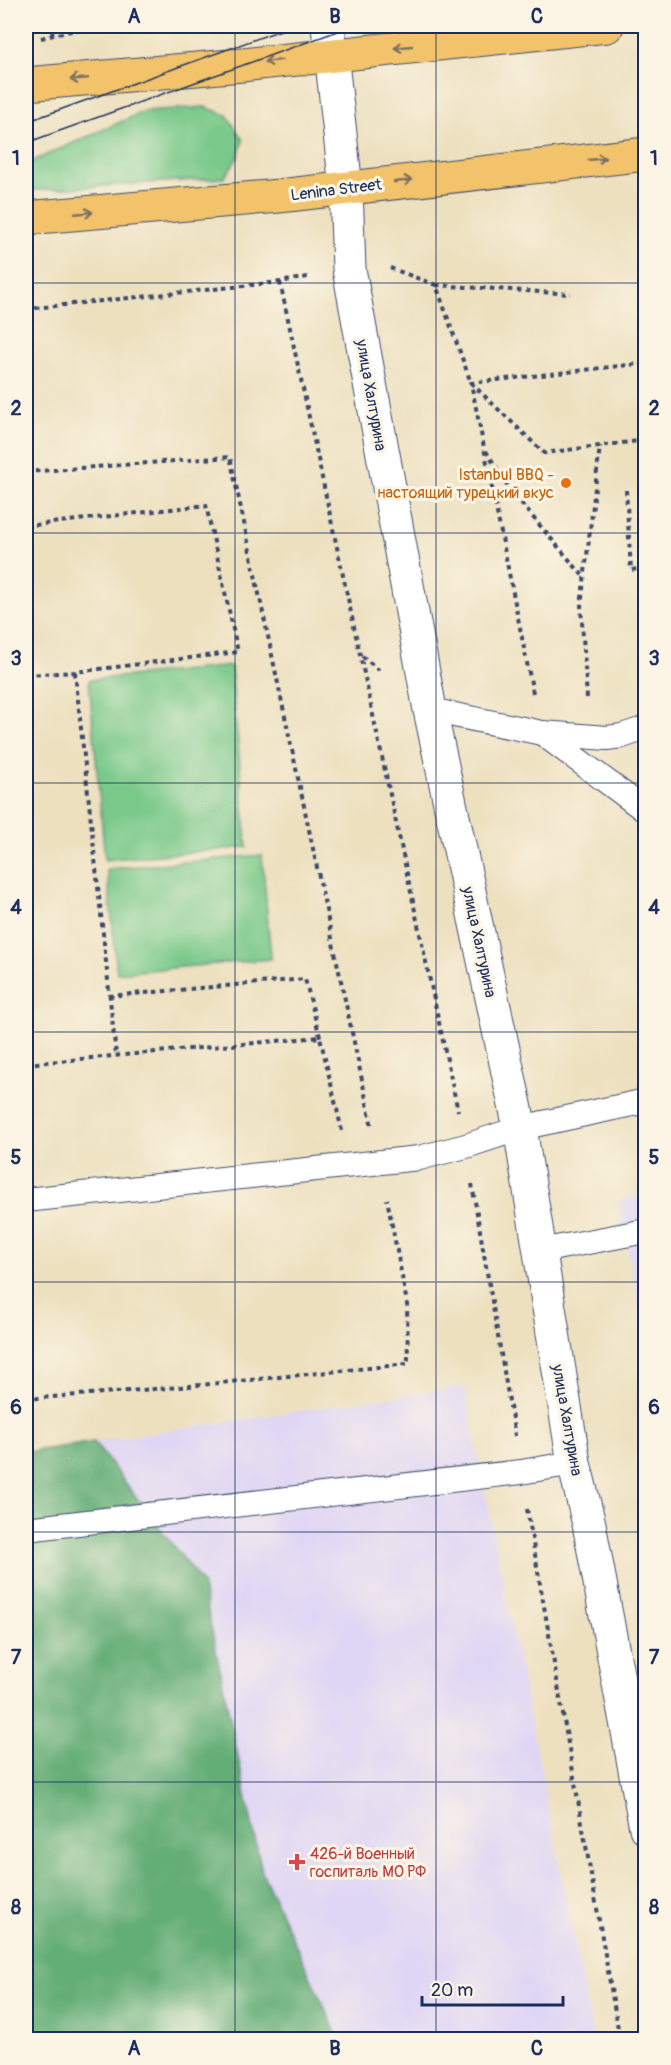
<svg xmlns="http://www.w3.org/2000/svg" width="671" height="2065" viewBox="0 0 671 2065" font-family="Pangolin,sans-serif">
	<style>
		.built { fill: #dfd5f5 }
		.green { fill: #7ac98a; stroke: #4a7c74; stroke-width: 1.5 }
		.forest { fill: #63ad76; stroke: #3f6e6a; stroke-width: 1.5 }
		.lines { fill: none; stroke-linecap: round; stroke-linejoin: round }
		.lane-casing { stroke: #3a4a6d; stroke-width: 26 }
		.street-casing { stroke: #3a4a6d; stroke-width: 35 }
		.primary-casing { stroke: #3a4a6d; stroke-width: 35 }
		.path { stroke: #3a4a6d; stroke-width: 4; stroke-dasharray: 4.5 4.5; stroke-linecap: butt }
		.lane { stroke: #fff; stroke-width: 24 }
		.street { stroke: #fff; stroke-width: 33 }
		.primary { stroke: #f2c36a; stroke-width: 33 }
		.tram { stroke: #1b2f5e; stroke-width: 1.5 }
		.oneway { stroke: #7c7263 }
		.grid { fill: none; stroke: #1b2f5e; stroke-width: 1.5; stroke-opacity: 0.55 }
		.food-dot { fill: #e8710a; stroke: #fcf5e5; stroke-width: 2 }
		.health-dot { fill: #e0444e; stroke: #fcf5e5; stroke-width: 2 }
		.labels { text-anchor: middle; stroke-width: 6; stroke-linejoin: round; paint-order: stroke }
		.street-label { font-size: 16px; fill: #1b2f5e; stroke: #fcf5e5 }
		.food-label { font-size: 16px; fill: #c56008; stroke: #fcf5e5; text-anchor: end }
		.health-label { font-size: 16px; fill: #be3a42; stroke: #fcf5e5; text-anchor: start }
		.neatline { fill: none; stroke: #1b2f5e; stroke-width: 2 }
		.grid-label { font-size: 20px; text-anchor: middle; font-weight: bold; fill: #1b2f5e }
	</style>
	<rect width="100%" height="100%" fill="#fcf5e5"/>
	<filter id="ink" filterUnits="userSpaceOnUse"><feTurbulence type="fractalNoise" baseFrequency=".0167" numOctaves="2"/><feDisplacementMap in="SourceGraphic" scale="12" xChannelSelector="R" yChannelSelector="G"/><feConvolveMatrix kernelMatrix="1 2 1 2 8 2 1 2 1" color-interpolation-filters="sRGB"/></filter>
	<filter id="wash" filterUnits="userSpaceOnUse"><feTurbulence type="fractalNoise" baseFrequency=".008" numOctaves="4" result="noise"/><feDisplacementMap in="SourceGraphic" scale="24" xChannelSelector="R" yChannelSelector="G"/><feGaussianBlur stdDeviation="1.35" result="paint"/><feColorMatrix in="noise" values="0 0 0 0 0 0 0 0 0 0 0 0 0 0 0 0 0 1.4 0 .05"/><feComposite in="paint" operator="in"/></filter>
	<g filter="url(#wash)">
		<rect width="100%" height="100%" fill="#ede0bf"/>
		<g class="built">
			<polygon points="645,1195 645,1339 618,1200"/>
			<polygon points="464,1386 594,2039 47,2039 26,1452"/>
		</g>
		<g class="green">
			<polygon points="205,107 227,115 243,140 238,157 224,178 26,191 26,164 145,111"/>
			<polygon points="231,666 247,847 105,860 89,680"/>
			<polygon points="262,855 271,959 117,973 107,869"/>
		</g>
		<polygon class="forest" points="94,1442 202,1583 262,1872 339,2039 26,2040 26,1452"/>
	</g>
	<g filter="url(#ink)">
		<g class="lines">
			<defs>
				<g id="lane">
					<polyline points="430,710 542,733 607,738 622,736 646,728"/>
					<polyline points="542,733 646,811"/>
					<polyline points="26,1200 419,1158 466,1146 520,1128 646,1101"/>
					<polyline points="540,1251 646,1231"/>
					<polyline points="26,1529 521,1472 574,1463"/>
				</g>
				<polyline id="street" points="328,26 346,188 349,269 430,710 520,1128 574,1463 589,1524 646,1828"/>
				<g id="primary">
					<polyline points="26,84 242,65 607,26"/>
					<polyline points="26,218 279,196 646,154"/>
				</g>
			</defs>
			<use href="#lane" class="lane-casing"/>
			<use href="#street" class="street-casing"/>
			<use href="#primary" class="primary-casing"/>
			<g class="path">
				<polyline points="52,36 53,26"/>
				<polyline points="41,38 92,26"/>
				<polyline points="390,268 436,285 471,383 544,453 646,440"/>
				<polyline points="280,282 458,1111"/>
				<polyline points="436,285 571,294"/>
				<polyline points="26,309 280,282 308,277"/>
				<polyline points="638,441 646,449"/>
				<polyline points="486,451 513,494 584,577"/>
				<polyline points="26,472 230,457 372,1127"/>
				<polyline points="626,490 631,570 646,568"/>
				<polyline points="26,526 206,505 238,652 75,672 26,675"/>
				<polyline points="362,656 379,670"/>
				<polyline points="75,672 116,1055"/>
				<polyline points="533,693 471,383 646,363"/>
				<polyline points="587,698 581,606 600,446"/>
				<polyline points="109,996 305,979 320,1037"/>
				<polyline points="26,1064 320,1037 342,1131"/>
				<polyline points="472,1184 515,1436"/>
				<polyline points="26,1399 180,1387 408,1364 407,1303 387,1199"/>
				<polyline points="527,1509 620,2040"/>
			</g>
			<use href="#lane" class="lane"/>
			<use href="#street" class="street"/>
			<use href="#primary" class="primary"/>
			<g class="tram">
				<polyline points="26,122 292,26"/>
				<polyline points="26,143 352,26"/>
			</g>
		</g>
		<defs><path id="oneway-shaft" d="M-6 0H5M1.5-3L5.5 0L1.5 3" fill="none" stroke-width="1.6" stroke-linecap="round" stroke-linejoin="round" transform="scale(1.5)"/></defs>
		<g class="oneway">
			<use href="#oneway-shaft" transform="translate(403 47) rotate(174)"/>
			<use href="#oneway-shaft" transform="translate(273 61) rotate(173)"/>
			<use href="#oneway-shaft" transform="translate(79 79) rotate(175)"/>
			<use href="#oneway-shaft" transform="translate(597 159) rotate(-6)"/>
			<use href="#oneway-shaft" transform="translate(403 181) rotate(-6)"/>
			<use href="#oneway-shaft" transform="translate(84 213) rotate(-5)"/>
		</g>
	</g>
	<path class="grid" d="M235 26V2040M436 26V2040M26 283H646M26 533H646M26 783H646M26 1032H646M26 1282H646M26 1532H646M26 1782H646"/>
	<circle class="food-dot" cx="566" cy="483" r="6"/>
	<path class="health-dot" d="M294 1853h6v6h6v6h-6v6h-6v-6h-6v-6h6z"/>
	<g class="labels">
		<g class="street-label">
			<text transform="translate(336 189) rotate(-7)" y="6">Lenina Street</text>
			<text transform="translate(372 395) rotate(80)" y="6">улица Халтурина</text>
			<text transform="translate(480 942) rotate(78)" y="6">улица Халтурина</text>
			<text transform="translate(568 1420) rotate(80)" y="6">улица Халтурина</text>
		</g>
		<g class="food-label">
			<text x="554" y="480">Istanbul BBQ -<tspan x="554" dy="18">настоящий турецкий вкус</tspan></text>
		</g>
		<g class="health-label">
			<text x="310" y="1859">426-й Военный<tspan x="310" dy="18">госпиталь МО РФ</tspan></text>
		</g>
	</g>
	<rect width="671" height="2065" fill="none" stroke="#fcf5e5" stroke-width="66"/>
	<path d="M422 1996v9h141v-9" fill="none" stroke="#1b2f5e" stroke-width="3"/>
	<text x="431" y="1996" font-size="18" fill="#1b2f5e" stroke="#fcf5e5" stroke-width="4.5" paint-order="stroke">20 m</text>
	<rect x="33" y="33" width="605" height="1999" class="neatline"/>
	<g class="grid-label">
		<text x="134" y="23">A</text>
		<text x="335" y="23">B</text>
		<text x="537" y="23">C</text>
		<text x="16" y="165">1</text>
		<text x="654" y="165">1</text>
		<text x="16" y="415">2</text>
		<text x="654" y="415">2</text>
		<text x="16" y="665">3</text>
		<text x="654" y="665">3</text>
		<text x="16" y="914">4</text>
		<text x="654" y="914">4</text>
		<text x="16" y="1164">5</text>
		<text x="654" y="1164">5</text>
		<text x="16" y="1414">6</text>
		<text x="654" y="1414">6</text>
		<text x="16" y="1664">7</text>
		<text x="654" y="1664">7</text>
		<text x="16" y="1914">8</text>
		<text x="654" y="1914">8</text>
		<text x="134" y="2055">A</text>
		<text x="335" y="2055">B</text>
		<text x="537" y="2055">C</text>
	</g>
</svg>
